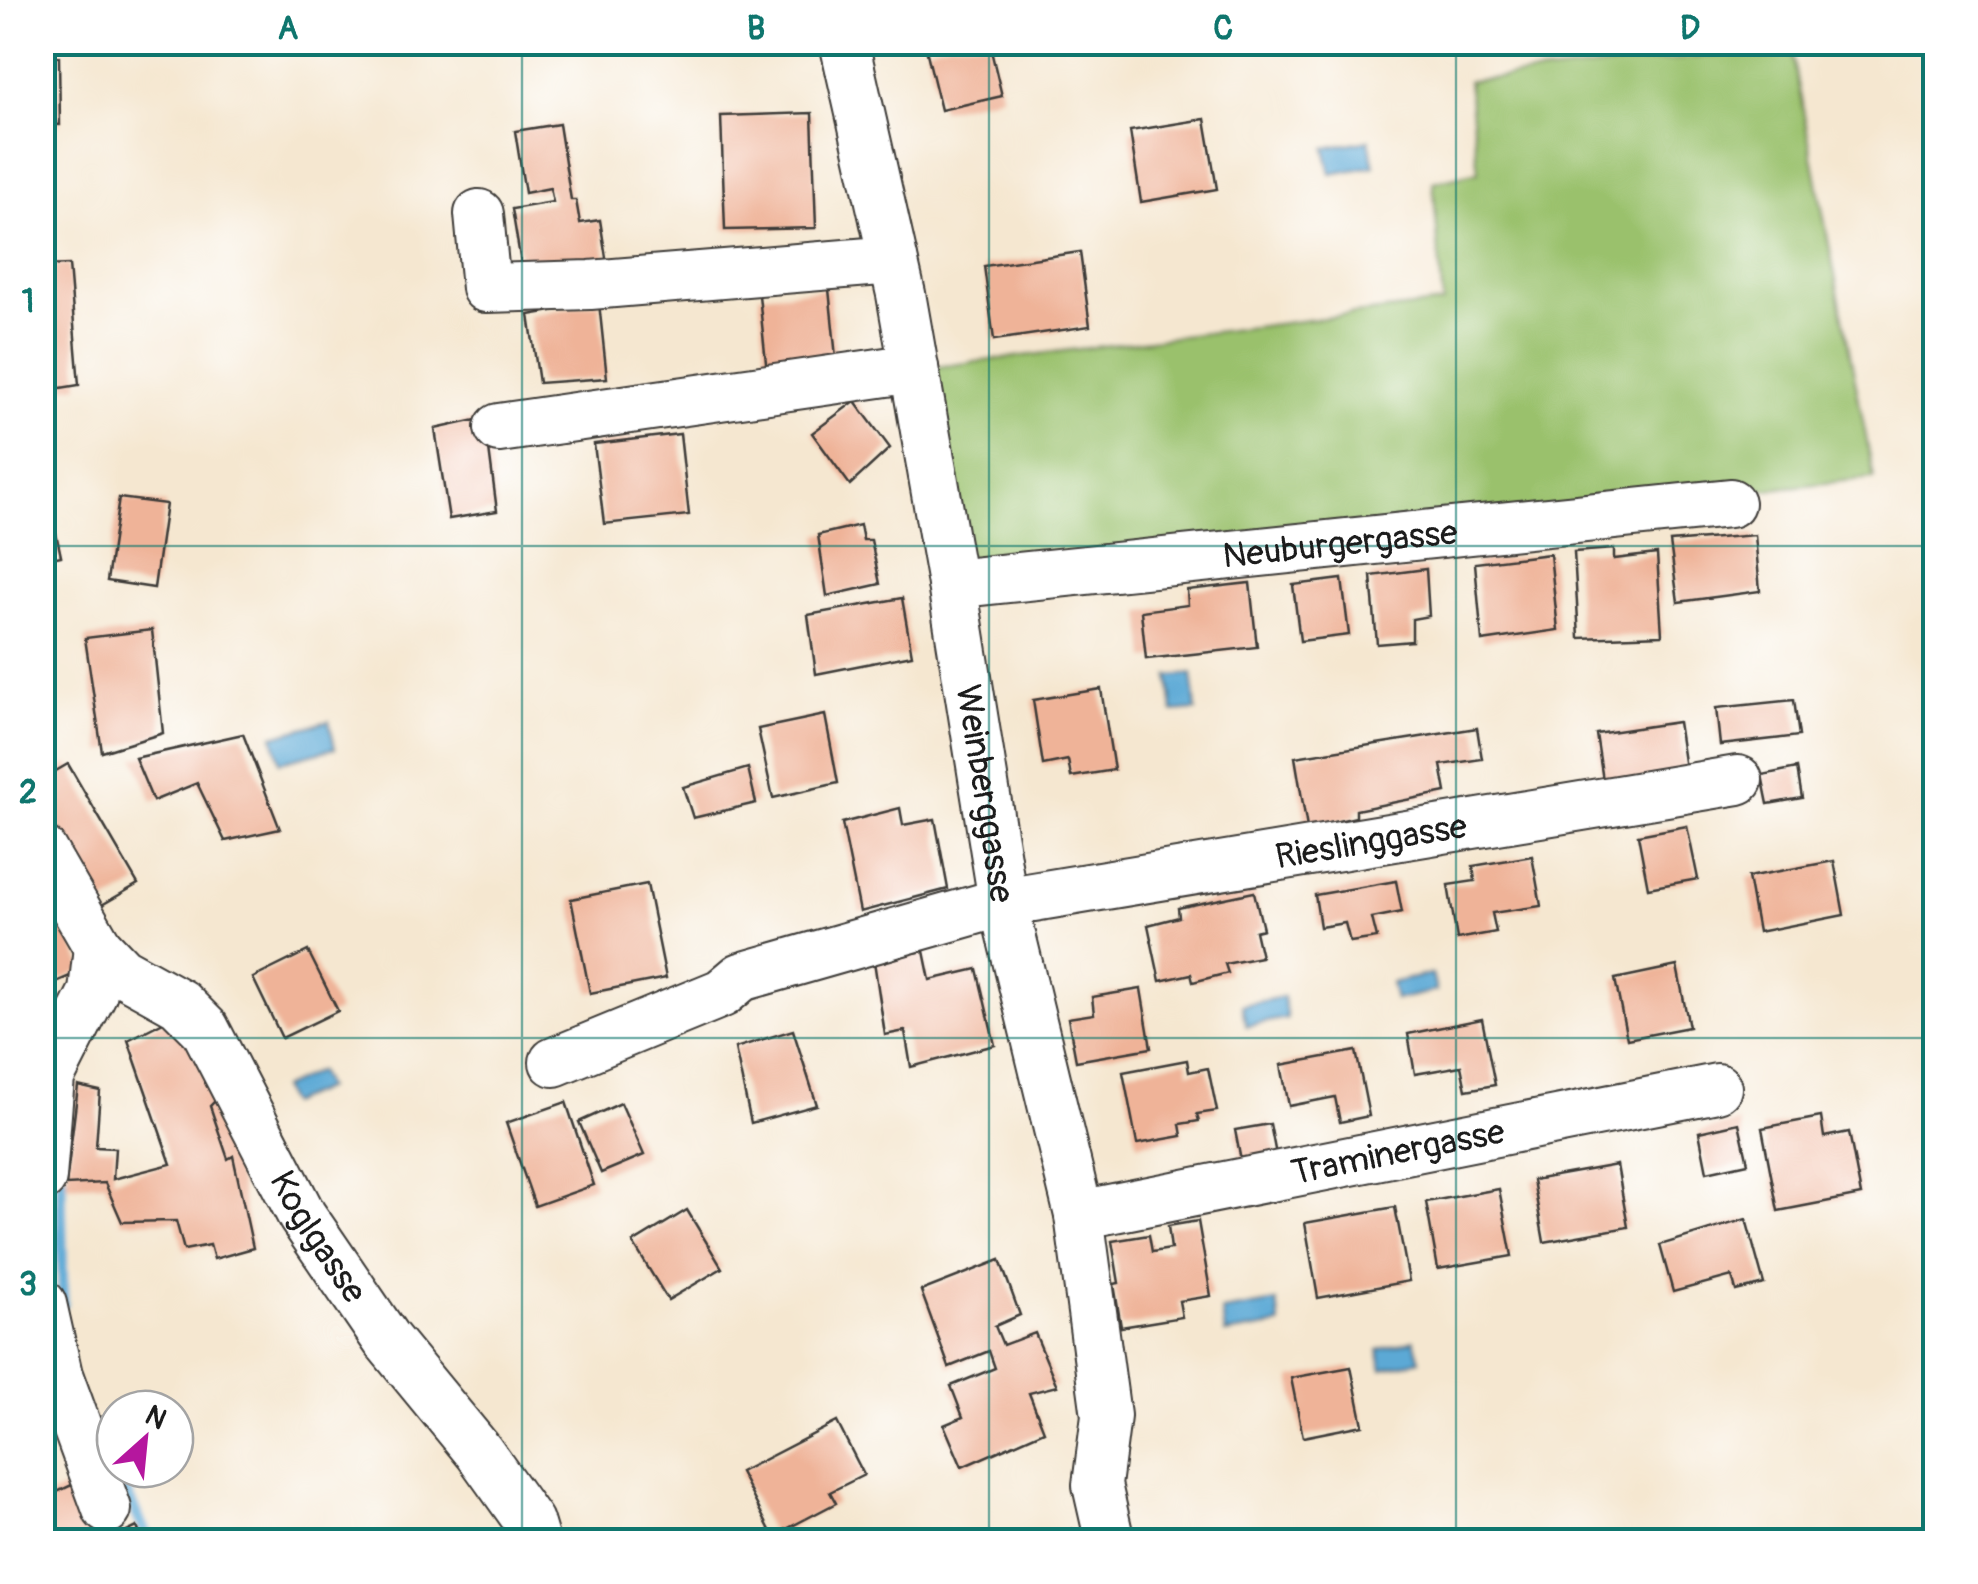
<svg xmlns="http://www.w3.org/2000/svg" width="1978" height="1584" viewBox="0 0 1978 1584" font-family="Pangolin,sans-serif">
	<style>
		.green { fill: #9ac16c; stroke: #5b6e44; stroke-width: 2.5 }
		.water { fill: #5ca9d5; stroke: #3c6278; stroke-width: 2.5 }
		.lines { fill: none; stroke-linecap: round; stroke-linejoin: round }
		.stream { stroke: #5ca9d5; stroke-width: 11 }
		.building { fill: #efb398 }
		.minor-casing { stroke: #3d3a37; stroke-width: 52 }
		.minor { stroke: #fff; stroke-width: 48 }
		.grid { fill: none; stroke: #0f766e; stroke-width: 2.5; stroke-opacity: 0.55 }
		.labels { text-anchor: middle; stroke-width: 9; stroke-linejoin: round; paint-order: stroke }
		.street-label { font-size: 35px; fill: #1c1c1c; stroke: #fff }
		.neatline { fill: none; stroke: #0f766e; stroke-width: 4 }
		.grid-label { font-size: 32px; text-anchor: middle; font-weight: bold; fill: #0f766e }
	</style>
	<rect width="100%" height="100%" fill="#fff"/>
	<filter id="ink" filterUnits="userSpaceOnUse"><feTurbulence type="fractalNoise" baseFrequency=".01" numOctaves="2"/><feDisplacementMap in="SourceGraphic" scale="20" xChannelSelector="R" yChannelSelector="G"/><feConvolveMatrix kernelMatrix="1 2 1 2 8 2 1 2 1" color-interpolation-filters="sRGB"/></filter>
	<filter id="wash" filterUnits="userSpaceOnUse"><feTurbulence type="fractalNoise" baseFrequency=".0048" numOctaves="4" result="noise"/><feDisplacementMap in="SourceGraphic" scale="40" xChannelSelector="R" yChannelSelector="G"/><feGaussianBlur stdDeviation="2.25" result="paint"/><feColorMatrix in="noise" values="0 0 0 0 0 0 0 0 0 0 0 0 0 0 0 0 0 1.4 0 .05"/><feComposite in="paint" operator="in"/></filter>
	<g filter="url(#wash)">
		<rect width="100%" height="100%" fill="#f5e7d0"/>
		<polygon class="green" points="1791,47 1874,478 964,575 935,367 1443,303 1433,182 1478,172 1468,81"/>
		<g class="water">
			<polygon points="1369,140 1374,166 1331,174 1325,148"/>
			<polygon points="1192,674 1196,710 1173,712 1169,676"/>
			<polygon points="329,721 335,748 280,762 273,736"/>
			<polygon points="1432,974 1436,991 1395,1000 1391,983"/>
			<polygon points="1283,997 1287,1018 1246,1026 1242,1005"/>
			<polygon points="318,1071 326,1088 289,1104 281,1088"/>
			<polygon points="1277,1302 1280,1325 1225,1334 1222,1311"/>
			<polygon points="1414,1340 1420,1360 1383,1369 1378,1350"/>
		</g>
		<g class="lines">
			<g class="stream">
				<polyline points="61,1178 63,1304"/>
				<polyline points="121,1482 150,1542"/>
			</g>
		</g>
		<g id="blocks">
			<g class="building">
				<polygon points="951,42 989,42 1002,96 941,110 926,49"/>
				<polygon points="42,55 59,57 60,125 42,124"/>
				<polygon points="812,113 816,228 725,230 721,116"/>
				<polygon points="1205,119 1217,189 1141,202 1130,131"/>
				<polygon points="559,124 571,200 576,200 580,223 600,220 608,270 522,269 512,209 553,202 550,188 525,193 515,131"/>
				<polygon points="1080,252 1090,326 994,340 984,266"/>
				<polygon points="69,265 79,385 42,391 42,266"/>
				<polygon points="829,289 837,367 767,373 759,295"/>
				<polygon points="599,303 607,378 539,383 529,315"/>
				<polygon points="855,401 890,448 850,485 812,433"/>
				<polygon points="485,418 497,511 449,519 435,429"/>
				<polygon points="680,434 689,515 604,524 594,444"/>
				<polygon points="119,498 166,504 154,588 107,581"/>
				<polygon points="51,510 61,556 42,560 42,512"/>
				<polygon points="860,525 863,540 871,540 880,584 827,596 818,535"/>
				<polygon points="1755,535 1760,591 1678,602 1670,542"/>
				<polygon points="1614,549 1614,559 1657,554 1662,635 1579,638 1574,552"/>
				<polygon points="1550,554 1558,630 1482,641 1475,563"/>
				<polygon points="1426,569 1429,616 1412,619 1412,641 1377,644 1371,576"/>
				<polygon points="1342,579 1349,635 1300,641 1293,585"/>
				<polygon points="1250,583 1257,647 1146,659 1141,611 1188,605 1187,590"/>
				<polygon points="902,598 912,655 816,674 808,615"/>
				<polygon points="152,630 163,733 102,752 85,638"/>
				<polygon points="1101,689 1114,770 1071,777 1068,760 1043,765 1033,700"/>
				<polygon points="1794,700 1799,736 1720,745 1716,708"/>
				<polygon points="825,715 838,783 773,798 758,729"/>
				<polygon points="1678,722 1686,775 1604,787 1596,734"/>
				<polygon points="1477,728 1482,759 1441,765 1446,792 1356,810 1356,817 1307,828 1295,757"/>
				<polygon points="243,734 280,829 225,841 197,783 153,801 135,758"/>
				<polygon points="68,764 138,884 93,910 42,823 42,779"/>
				<polygon points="748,768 756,803 693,818 683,787"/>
				<polygon points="1797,768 1802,798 1768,804 1762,775"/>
				<polygon points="900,808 903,825 935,819 948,889 860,912 842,823"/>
				<polygon points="1687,826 1698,879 1648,888 1638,835"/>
				<polygon points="1532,856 1541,906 1492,913 1496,932 1457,939 1448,885 1475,881 1473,866"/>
				<polygon points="1834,861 1844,915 1758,932 1748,877"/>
				<polygon points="42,875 84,970 42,988"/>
				<polygon points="1396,881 1402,912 1372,918 1377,938 1350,942 1345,923 1320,927 1315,895"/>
				<polygon points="647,884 666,978 590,993 571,899"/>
				<polygon points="1254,892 1263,929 1255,931 1261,957 1225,964 1228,973 1193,982 1191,974 1160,981 1148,925 1179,917 1178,908"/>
				<polygon points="308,951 338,1011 282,1038 253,978"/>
				<polygon points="924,951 930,980 977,969 995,1045 911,1067 905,1031 885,1035 874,961"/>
				<polygon points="1677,966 1689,1027 1627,1039 1615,979"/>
				<polygon points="1141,989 1151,1048 1076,1061 1068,1018 1094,1014 1092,997"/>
				<polygon points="179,1014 216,1100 210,1106 228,1159 233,1156 253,1248 214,1259 210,1245 184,1250 176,1221 122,1222 105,1183 66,1185 78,1086 100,1091 96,1147 115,1148 113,1179 171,1164 128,1040"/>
				<polygon points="1482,1019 1495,1085 1466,1090 1461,1066 1415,1074 1408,1034"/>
				<polygon points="793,1030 817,1105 751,1123 735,1048"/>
				<polygon points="1356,1051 1369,1116 1340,1122 1335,1097 1289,1106 1281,1065"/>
				<polygon points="1187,1060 1189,1072 1208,1068 1217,1111 1197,1114 1199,1121 1180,1124 1182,1136 1137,1144 1123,1072"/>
				<polygon points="566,1102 594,1185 535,1206 506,1123"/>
				<polygon points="621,1103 644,1155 601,1173 579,1122"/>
				<polygon points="1821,1117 1824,1137 1849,1132 1861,1195 1778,1211 1762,1128"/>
				<polygon points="1739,1123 1748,1163 1707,1172 1699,1132"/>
				<polygon points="1270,1124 1277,1160 1242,1166 1235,1130"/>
				<polygon points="1617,1165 1628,1227 1544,1242 1533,1180"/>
				<polygon points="1499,1189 1512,1256 1438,1269 1426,1202"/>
				<polygon points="1395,1207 1409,1281 1318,1298 1305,1223"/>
				<polygon points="687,1210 722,1268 668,1300 633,1243"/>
				<polygon points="1746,1219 1764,1284 1736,1291 1732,1276 1673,1292 1660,1245"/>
				<polygon points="1198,1221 1211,1296 1179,1301 1182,1317 1121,1327 1114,1284 1119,1283 1112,1241 1149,1235 1152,1252 1171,1249 1168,1226"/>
				<polygon points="1000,1260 1020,1315 995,1326 1003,1345 1035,1333 1057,1386 1029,1393 1044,1431 962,1467 944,1425 963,1417 951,1386 995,1368 989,1351 949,1367 921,1291"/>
				<polygon points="1351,1367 1363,1425 1303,1437 1291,1378"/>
				<polygon points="837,1422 864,1475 830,1492 836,1503 773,1536 740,1472"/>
				<polygon points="76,1483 101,1542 42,1542 42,1499"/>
				<polygon points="137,1527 143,1542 106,1542"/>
				<polygon points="1072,1529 1077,1542 1039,1542 1038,1541"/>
			</g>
		</g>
	</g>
	<g filter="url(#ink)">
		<use href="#blocks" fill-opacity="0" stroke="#3d3a37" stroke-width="2.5"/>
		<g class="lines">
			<defs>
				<g id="minor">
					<path id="s1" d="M844 42 901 294 952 584 1003 902 1079 1215 1106 1416 1097 1485 1110 1542"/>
					<polyline points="479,214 486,288 590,285 893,260"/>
					<polyline points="499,428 914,368"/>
					<path id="s2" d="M952 584 1730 503"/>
					<path id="s3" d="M42 850 98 947 121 971 179 1003 205 1029 302 1216 386 1339 479 1452 529 1522 535 1542"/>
					<path id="s4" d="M554 1062 722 993 741 977 1003 902 1738 780"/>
					<polyline points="42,1177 50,1077 93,992 98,947"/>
					<path id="s5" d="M1079 1215 1717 1088"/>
					<polyline points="42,1304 58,1375 107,1509"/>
				</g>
			</defs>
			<use href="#minor" class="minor-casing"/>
			<use href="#minor" class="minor"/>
		</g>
	</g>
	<path class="grid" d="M522 42V1542M989 42V1542M1456 42V1542M42 546H1936M42 1038H1936"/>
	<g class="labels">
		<g class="street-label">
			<text dy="12" stroke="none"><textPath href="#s2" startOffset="390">Neuburgergasse</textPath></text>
			<text dy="12" stroke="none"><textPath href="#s1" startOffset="765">Weinberggasse</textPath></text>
			<text dy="12" stroke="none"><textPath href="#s4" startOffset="852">Rieslinggasse</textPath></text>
			<text dy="12" stroke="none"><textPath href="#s5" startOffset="325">Traminergasse</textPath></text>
			<text dy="12" stroke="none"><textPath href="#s3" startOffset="485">Koglgasse</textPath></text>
		</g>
	</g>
	<rect width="1978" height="1584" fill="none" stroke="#fff" stroke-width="110"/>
	<g transform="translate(145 1439) rotate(27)"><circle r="48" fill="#ffffff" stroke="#a4a4a4" stroke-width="2.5"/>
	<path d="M0-8L18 38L0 25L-18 38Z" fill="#b5179e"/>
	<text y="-15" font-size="28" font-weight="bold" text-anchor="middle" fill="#1c1c1c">N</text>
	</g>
	<rect x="55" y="55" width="1868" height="1474" class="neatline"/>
	<g class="grid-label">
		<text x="288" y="39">A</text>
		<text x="756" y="39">B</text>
		<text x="1223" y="39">C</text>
		<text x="1690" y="39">D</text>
		<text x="28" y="312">1</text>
		<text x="28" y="803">2</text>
		<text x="28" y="1295">3</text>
	</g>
</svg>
